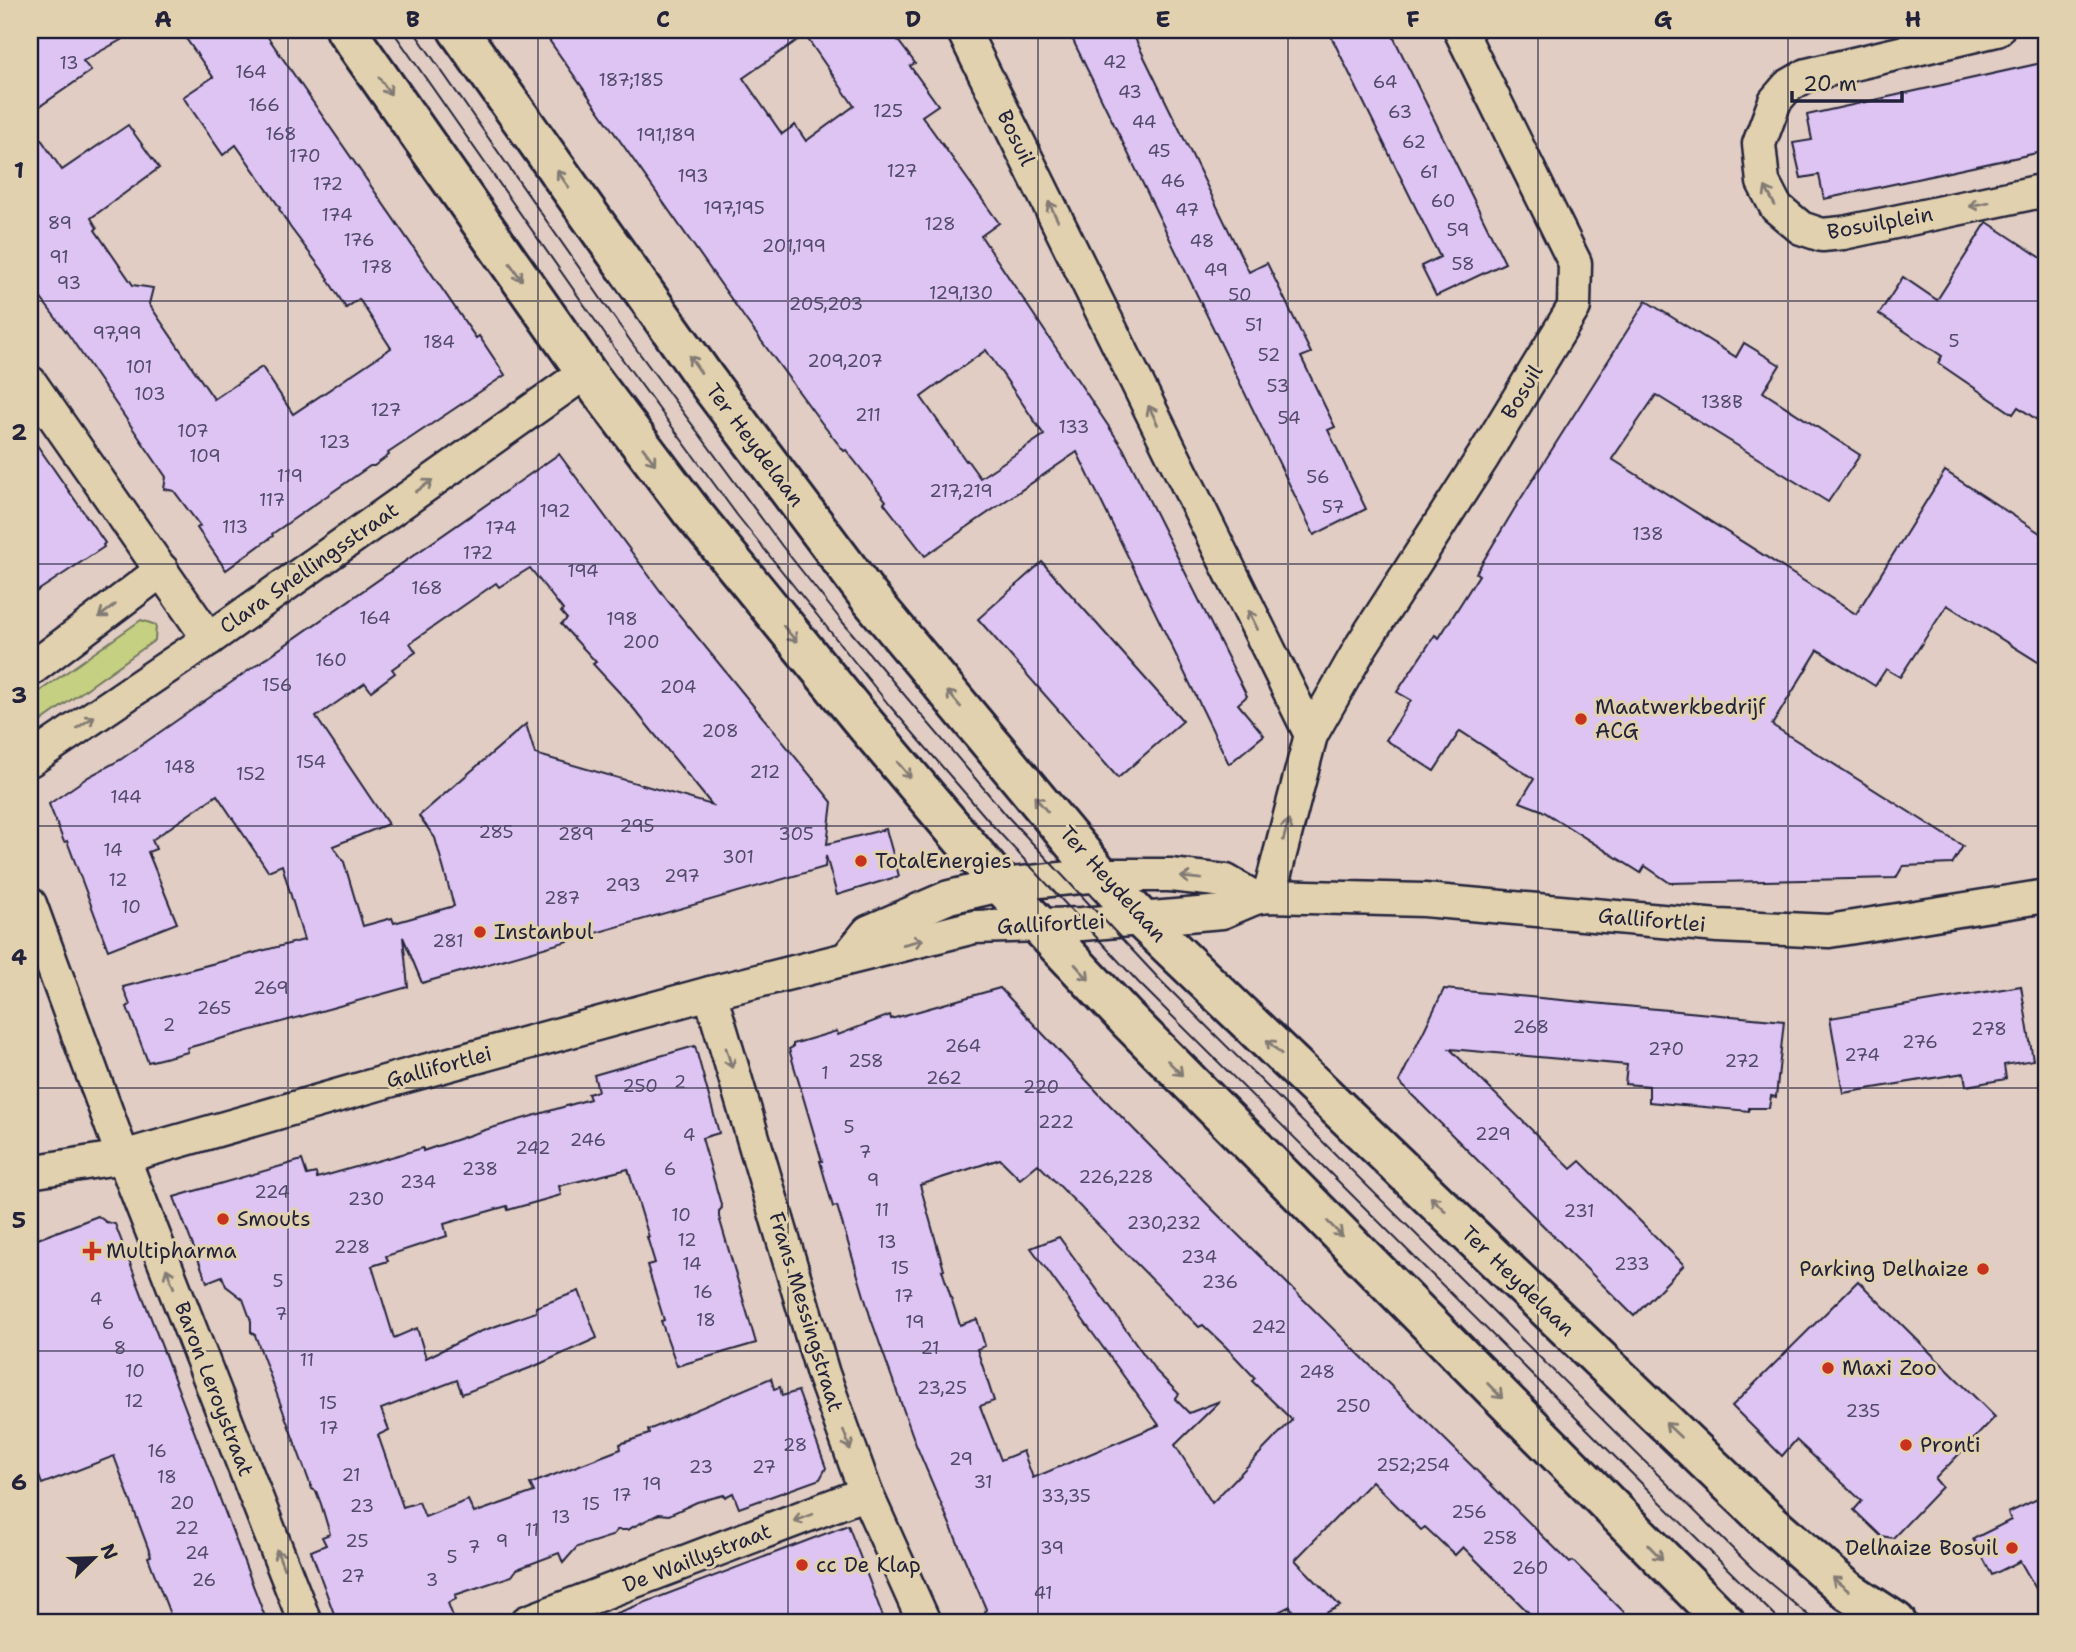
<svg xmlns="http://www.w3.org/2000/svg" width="2076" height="1652" viewBox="0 0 2076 1652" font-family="'Shantell Sans',sans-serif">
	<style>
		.green { fill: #c5d083; stroke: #74795f; stroke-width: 2 }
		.building { fill: #dec4f3; stroke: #22223b; stroke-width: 2; fill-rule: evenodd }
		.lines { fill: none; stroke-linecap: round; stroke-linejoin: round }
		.minor-casing { stroke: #22223b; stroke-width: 37 }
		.tertiary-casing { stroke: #22223b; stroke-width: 44 }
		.minor { stroke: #e2d1ae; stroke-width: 32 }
		.tertiary { stroke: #e2d1ae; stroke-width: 38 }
		.tram { stroke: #22223b; stroke-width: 2 }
		.oneway { stroke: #827a74 }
		.grid { fill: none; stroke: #22223b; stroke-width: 2; stroke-opacity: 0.55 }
		.poi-dot { fill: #c8321e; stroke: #e2d1ae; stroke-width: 2.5 }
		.labels { text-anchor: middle; stroke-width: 6; stroke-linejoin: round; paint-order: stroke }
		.number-label { font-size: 18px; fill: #514a69 }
		.street-label { font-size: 21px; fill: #22223b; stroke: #e2d1ae }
		.poi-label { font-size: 21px; fill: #22223b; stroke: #e2d1ae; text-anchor: start }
		.neatline { fill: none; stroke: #22223b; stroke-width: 2.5 }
		.grid-label { font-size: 23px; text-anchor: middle; font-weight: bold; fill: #22223b }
	</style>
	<rect width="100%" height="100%" fill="#e1cdc3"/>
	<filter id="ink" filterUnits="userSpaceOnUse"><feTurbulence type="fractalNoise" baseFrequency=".0143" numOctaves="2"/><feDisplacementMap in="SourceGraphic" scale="14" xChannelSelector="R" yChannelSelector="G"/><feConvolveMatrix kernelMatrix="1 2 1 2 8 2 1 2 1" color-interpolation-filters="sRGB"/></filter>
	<g filter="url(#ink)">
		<polygon class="green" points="141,620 156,625 155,640 30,729 30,698"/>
		<g class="building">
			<polygon points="30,30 139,30 83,61 91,71 30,113"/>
			<polygon points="180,30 263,30 476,338 479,336 505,375 388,453 389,455 374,466 370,466 272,534 273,536 226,570 197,528 200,526 174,491 164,489 166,477 68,334 30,284 30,123 62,170 128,125 159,168 91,218 97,228 95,230 133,285 153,288 149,304 214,399 262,367 293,414 391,348 359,299 346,308 328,280 329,279 290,227 279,209 280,208 236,145 223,155 183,97 213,77"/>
			<path d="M542 30H890L915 63 910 66 938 105 922 116 999 223 981 236 1123 448 1247 696 1238 704 1264 735 1229 764 1077 452 925 556 884 503 886 501 846 450 844 451 824 426 746 320ZM805 35 854 106 806 141 795 125 782 134 743 78ZM986 350 1044 435 980 478 967 460 966 461 921 397Z"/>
			<polygon points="1068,30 1131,30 1249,272 1267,263 1311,353 1301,357 1335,427 1328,430 1366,509 1314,535"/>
			<polygon points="1328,30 1390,30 1505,263 1436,296 1421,266 1440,257"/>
			<polygon points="2046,62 2046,151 1824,199 1819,175 1801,178 1793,143 1812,140 1807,115"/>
			<polygon points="1987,222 2046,261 2046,426 2018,407 2013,414 1938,363 1942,356 1879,314 1903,277 1937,300"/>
			<polygon points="1646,301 1736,357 1744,343 1780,365 1763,392 1860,455 1828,502 1656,395 1612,459 1856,614 1945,471 2046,537 2046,667 1947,605 1900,677 1886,669 1875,686 1818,650 1772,725 1963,846 1952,864 1903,866 1896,878 1670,883 1645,866 1641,873 1541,810 1520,802 1534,779 1460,731 1434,771 1386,740 1411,700 1397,692 1435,635 1439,638 1479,575 1476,573 1518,503"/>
			<polygon points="30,435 105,543 103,545 104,547 30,596"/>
			<path d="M559 454 667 600 832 802 827 844 886 829 899 876 837 895 826 856 825 867 422 983 403 937 408 987 187 1048 188 1052 148 1062 127 1007 130 1005 123 987 304 940 282 865 268 871 217 795 152 840 156 849 148 852 177 923 108 950 67 841 64 842 49 804 88 777 120 760ZM530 568 563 610 561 612 567 619 561 624 596 662 593 664 630 704 712 805 535 754 526 724 419 816 435 838 454 906 394 923 392 918 363 926 344 862 333 846 388 824 316 717 365 683 371 691 395 673 392 669 416 652 410 643 496 583 499 587Z"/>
			<polygon points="1042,562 1183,721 1118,778 978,619"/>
			<polygon points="2021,986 2033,1060 2004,1065 2006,1079 1966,1086 1964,1073 1843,1093 1830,1018"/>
			<path d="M1000 988 1103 1098 1218 1215 1570 1563 1573 1561 1634 1622H1538L1463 1547 1455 1555 1425 1527 1421 1530 1372 1481 1295 1560 1340 1606 1308 1622H1298L1290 1606 1259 1622H982L986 1609 916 1445 871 1319 837 1206 833 1207 820 1161H822L789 1049 793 1047V1044L837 1031 838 1035 890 1015 891 1019ZM1000 1159 1020 1179 1038 1164 1199 1327 1203 1325 1226 1347 1255 1378 1252 1381 1292 1420 1212 1503 1175 1445 1220 1401 1189 1413 1175 1399 1179 1394 1156 1371 1059 1237 1031 1248 1159 1425 1033 1478 1023 1451 1001 1460 980 1406 994 1401 977 1349 985 1346 977 1319 960 1325 942 1270H944L920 1185Z"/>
			<polygon points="1444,989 1784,1021 1776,1097 1771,1096 1769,1108 1749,1108 1749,1111 1649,1102 1649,1086 1625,1084 1627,1065 1450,1049 1571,1169 1580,1161 1684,1265 1634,1316 1399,1082"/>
			<polygon points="695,1046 719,1133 702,1138 722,1208 719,1211 719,1217 756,1343 677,1366 661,1321 664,1320 647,1265 655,1263 647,1237 649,1237 628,1169 559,1186 561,1195 508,1210 507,1206 444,1224 447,1236 386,1256 388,1261 372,1266 394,1338 417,1328 426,1358 479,1332 536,1312 536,1307 579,1291 597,1338 535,1366 462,1394 457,1380 381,1409 389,1430 378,1435 403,1507 419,1502 425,1517 468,1500 474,1513 534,1492 530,1484 621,1449 620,1444 649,1434 648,1430 771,1378 774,1389 780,1387 782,1396 798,1391 826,1468 820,1479 739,1508 733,1493 725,1497 724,1495 697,1502 669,1515 659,1514 627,1530 617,1530 612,1536 577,1547 563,1563 559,1553 517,1569 512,1576 455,1595 456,1599 448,1603 455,1622 337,1622 311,1551 326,1545 322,1537 330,1534 321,1504 316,1491 312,1489 255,1335 251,1332 251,1321 243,1299 226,1286 222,1276 207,1282 174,1197 302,1160 307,1175 316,1173 317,1178 423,1148 423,1151 485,1130 590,1099 588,1094 598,1091 594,1075"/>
			<polygon points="98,1216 106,1222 115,1224 267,1622 173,1622 148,1557 151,1556 114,1456 42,1484 30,1452 30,1242"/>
			<polygon points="1858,1281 1995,1417 1935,1479 1942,1487 1893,1538 1881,1536 1854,1510 1862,1501 1796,1440 1782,1456 1732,1406"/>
			<polygon points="2046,1495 2046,1606 2020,1561 1992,1575 1973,1539 2011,1520 2008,1513"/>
			<polygon points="848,1525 885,1622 599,1622 599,1620"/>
		</g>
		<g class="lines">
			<defs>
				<g id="minor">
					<polyline points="963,30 1311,735 1269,896"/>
					<polyline points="1997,30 1807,75 1788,86 1775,101 1759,144 1763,182 1776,207 1801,228 1822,235 1843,233 2046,190"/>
					<polyline points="30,382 209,639"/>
					<polyline points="30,670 162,570"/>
					<polyline points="1311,735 1362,645 1483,457 1574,307 1575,263 1460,30"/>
					<polyline points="30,760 209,639 586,372"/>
					<polyline points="30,904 123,1157 305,1622"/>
					<polyline points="847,958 868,932 949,897 1001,885 1100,875 1170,875 1226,881 1255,898"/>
					<polyline points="710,993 823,1374 866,1493 924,1622"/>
					<polyline points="30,1172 123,1157 399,1078 710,993 974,927 1082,924 1222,912 1255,898 1269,896 1424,900 1718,926 1829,931 2046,896"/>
					<polyline points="527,1622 866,1493"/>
				</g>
				<g id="tertiary">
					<polyline points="346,30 586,372 691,511 860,718 1001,885 1127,1019 1725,1622"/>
					<polyline points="458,30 707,381 869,597 1100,875 1140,918 1764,1517 1847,1590 1896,1622"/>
				</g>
			</defs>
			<use href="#minor" class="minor-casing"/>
			<use href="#tertiary" class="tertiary-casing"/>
			<use href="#minor" class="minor"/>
			<use href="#tertiary" class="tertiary"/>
			<g class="tram">
				<polyline points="392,30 620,356 737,515 889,705 995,828 1139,983 1781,1622"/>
				<polyline points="413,30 634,346 782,546 840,619 1008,817 1161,981 1753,1569 1816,1622"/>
			</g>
		</g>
		<defs><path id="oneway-shaft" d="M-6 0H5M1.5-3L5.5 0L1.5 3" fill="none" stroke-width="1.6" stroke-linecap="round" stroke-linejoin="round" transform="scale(1.75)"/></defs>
		<g class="oneway">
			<use href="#oneway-shaft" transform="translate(385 86) rotate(55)"/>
			<use href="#oneway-shaft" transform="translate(563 179) rotate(-125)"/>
			<use href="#oneway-shaft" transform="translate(1770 196) rotate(-118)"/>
			<use href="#oneway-shaft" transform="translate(1979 204) rotate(168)"/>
			<use href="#oneway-shaft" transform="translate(1053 211) rotate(-116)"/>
			<use href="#oneway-shaft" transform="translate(516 272) rotate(55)"/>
			<use href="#oneway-shaft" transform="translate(695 364) rotate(-125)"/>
			<use href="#oneway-shaft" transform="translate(1153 415) rotate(-116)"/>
			<use href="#oneway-shaft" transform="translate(649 456) rotate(53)"/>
			<use href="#oneway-shaft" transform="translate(424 486) rotate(-35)"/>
			<use href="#oneway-shaft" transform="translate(107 611) rotate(143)"/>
			<use href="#oneway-shaft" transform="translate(1253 620) rotate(-116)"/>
			<use href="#oneway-shaft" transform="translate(790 634) rotate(50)"/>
			<use href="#oneway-shaft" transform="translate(954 699) rotate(-130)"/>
			<use href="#oneway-shaft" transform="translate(86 722) rotate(-34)"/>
			<use href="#oneway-shaft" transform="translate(904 770) rotate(50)"/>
			<use href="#oneway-shaft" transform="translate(1041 804) rotate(-130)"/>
			<use href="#oneway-shaft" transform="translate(1286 830) rotate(-75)"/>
			<use href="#oneway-shaft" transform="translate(1191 878) rotate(-174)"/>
			<use href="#oneway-shaft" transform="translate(913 942) rotate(-14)"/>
			<use href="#oneway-shaft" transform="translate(1082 972) rotate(48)"/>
			<use href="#oneway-shaft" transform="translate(1274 1047) rotate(-136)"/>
			<use href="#oneway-shaft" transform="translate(729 1058) rotate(73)"/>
			<use href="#oneway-shaft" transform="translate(1175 1068) rotate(45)"/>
			<use href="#oneway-shaft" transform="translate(1438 1204) rotate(-136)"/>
			<use href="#oneway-shaft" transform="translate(1335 1229) rotate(45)"/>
			<use href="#oneway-shaft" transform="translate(170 1278) rotate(-111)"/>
			<use href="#oneway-shaft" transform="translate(1495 1391) rotate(45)"/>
			<use href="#oneway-shaft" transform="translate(1673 1430) rotate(-136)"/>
			<use href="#oneway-shaft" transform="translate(847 1440) rotate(70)"/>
			<use href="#oneway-shaft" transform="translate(803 1518) rotate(159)"/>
			<use href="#oneway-shaft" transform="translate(1655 1552) rotate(45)"/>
			<use href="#oneway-shaft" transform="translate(280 1559) rotate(-111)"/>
			<use href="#oneway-shaft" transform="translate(1840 1584) rotate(-141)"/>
		</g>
	</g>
	<path class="grid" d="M288 30V1622M538 30V1622M788 30V1622M1038 30V1622M1288 30V1622M1538 30V1622M1788 30V1622M30 301H2046M30 564H2046M30 826H2046M30 1088H2046M30 1351H2046"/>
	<g class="poi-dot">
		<circle cx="1581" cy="719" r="7"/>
		<circle cx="861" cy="861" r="7"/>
		<circle cx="480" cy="932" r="7"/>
		<circle cx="223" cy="1219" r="7"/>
		<path d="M88.5 1240.5h7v7h7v7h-7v7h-7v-7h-7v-7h7z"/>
		<circle cx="1983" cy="1269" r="7"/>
		<circle cx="1828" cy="1368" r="7"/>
		<circle cx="1906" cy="1445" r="7"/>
		<circle cx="2012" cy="1548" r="7"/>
		<circle cx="802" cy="1565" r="7"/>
	</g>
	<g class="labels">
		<g class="number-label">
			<text x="1115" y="68">42</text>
			<text x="69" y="69">13</text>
			<text x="251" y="78">164</text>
			<text x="631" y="86">187;185</text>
			<text x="1385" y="88">64</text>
			<text x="1130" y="98">43</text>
			<text x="264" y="111">166</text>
			<text x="888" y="117">125</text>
			<text x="1400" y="118">63</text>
			<text x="1144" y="128">44</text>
			<text x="281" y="140">168</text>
			<text x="666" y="141">191,189</text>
			<text x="1414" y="148">62</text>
			<text x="1159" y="157">45</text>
			<text x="305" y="162">170</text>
			<text x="902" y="177">127</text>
			<text x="1429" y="178">61</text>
			<text x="693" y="182">193</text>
			<text x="1173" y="187">46</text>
			<text x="328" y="190">172</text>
			<text x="1443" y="207">60</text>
			<text x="734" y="214">197,195</text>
			<text x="1187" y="216">47</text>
			<text x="337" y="221">174</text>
			<text x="60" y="229">89</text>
			<text x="940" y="230">128</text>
			<text x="1458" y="236">59</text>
			<text x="359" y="246">176</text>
			<text x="1202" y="247">48</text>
			<text x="794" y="252">201,199</text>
			<text x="59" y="263">91</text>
			<text x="1463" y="270">58</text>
			<text x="377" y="273">178</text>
			<text x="1216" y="276">49</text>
			<text x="69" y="289">93</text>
			<text x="961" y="299">129,130</text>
			<text x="1240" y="301">50</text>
			<text x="826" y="310">205,203</text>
			<text x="1254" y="331">51</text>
			<text x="117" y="339">97,99</text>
			<text x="1954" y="347">5</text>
			<text x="439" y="348">184</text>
			<text x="1269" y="361">52</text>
			<text x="845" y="367">209,207</text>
			<text x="139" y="373">101</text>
			<text x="1278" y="392">53</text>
			<text x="150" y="400">103</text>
			<text x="1722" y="408">138B</text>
			<text x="386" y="416">127</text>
			<text x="868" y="421">211</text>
			<text x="1289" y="424">54</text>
			<text x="1074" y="433">133</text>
			<text x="193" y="437">107</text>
			<text x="335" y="448">123</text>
			<text x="205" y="462">109</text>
			<text x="290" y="482">119</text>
			<text x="1318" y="483">56</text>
			<text x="961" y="497">217,219</text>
			<text x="272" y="506">117</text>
			<text x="1333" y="513">57</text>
			<text x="555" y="517">192</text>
			<text x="235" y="533">113</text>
			<text x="501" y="534">174</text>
			<text x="1648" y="540">138</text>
			<text x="478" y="559">172</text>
			<text x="583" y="577">194</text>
			<text x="427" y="594">168</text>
			<text x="375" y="624">164</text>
			<text x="622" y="625">198</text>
			<text x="641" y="648">200</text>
			<text x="331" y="666">160</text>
			<text x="277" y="691">156</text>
			<text x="678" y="693">204</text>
			<text x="720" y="737">208</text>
			<text x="311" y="768">154</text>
			<text x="180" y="773">148</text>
			<text x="765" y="778">212</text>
			<text x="251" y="780">152</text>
			<text x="126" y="803">144</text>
			<text x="637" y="832">295</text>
			<text x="496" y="838">285</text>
			<text x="576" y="840">289</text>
			<text x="796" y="840">305</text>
			<text x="113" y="856">14</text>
			<text x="738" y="863">301</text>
			<text x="682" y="882">297</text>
			<text x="118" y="886">12</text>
			<text x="623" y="891">293</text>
			<text x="562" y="904">287</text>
			<text x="131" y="913">10</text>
			<text x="448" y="947">281</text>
			<text x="271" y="994">269</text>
			<text x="214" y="1014">265</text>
			<text x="169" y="1031">2</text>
			<text x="1531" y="1033">268</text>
			<text x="1989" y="1035">278</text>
			<text x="1920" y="1048">276</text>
			<text x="963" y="1052">264</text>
			<text x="1666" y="1055">270</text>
			<text x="1862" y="1061">274</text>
			<text x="866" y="1067">258</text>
			<text x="1742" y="1067">272</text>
			<text x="825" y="1079">1</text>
			<text x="944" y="1084">262</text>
			<text x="680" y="1088">2</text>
			<text x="640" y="1092">250</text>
			<text x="1041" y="1093">220</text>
			<text x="1056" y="1128">222</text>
			<text x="849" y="1133">5</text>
			<text x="1493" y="1140">229</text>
			<text x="689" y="1141">4</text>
			<text x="588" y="1146">246</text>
			<text x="533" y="1154">242</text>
			<text x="865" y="1158">7</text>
			<text x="480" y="1175">238</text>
			<text x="670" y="1175">6</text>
			<text x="1116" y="1183">226,228</text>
			<text x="873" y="1186">9</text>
			<text x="418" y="1188">234</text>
			<text x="272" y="1198">224</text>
			<text x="366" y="1205">230</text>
			<text x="882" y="1216">11</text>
			<text x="1579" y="1217">231</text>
			<text x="681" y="1221">10</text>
			<text x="1164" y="1229">230,232</text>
			<text x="687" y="1246">12</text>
			<text x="887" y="1248">13</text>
			<text x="352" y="1253">228</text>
			<text x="1199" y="1263">234</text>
			<text x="692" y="1270">14</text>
			<text x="1632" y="1270">233</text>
			<text x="900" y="1274">15</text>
			<text x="278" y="1287">5</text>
			<text x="1220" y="1288">236</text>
			<text x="703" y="1298">16</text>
			<text x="904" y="1302">17</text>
			<text x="96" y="1305">4</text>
			<text x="281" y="1320">7</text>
			<text x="706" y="1326">18</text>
			<text x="915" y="1328">19</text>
			<text x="108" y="1329">6</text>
			<text x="1269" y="1333">242</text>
			<text x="120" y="1354">8</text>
			<text x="930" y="1354">21</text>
			<text x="307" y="1366">11</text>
			<text x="135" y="1377">10</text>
			<text x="1317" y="1378">248</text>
			<text x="942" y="1394">23,25</text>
			<text x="134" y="1407">12</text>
			<text x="328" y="1409">15</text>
			<text x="1353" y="1412">250</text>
			<text x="1863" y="1417">235</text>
			<text x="329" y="1434">17</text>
			<text x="795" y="1451">28</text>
			<text x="157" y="1457">16</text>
			<text x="961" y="1465">29</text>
			<text x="1413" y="1471">252;254</text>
			<text x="701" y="1473">23</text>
			<text x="764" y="1473">27</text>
			<text x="351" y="1481">21</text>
			<text x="167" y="1483">18</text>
			<text x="983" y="1488">31</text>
			<text x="652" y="1490">19</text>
			<text x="622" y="1501">17</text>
			<text x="1066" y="1502">33,35</text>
			<text x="182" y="1509">20</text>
			<text x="591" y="1510">15</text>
			<text x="362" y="1512">23</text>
			<text x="1469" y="1518">256</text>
			<text x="561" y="1523">13</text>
			<text x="187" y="1534">22</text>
			<text x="532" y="1536">11</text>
			<text x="1500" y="1544">258</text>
			<text x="357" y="1547">25</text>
			<text x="502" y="1547">9</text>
			<text x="474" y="1553">7</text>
			<text x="1052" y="1554">39</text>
			<text x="197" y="1559">24</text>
			<text x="452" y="1563">5</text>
			<text x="1530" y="1574">260</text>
			<text x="353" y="1582">27</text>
			<text x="204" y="1586">26</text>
			<text x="432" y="1586">3</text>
			<text x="1043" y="1599">41</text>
		</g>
		<g class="street-label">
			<text transform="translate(1016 138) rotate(64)" y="7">Bosuil</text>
			<text transform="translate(1880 223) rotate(-10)" y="7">Bosuilplein</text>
			<text transform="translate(1522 392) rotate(-59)" y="7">Bosuil</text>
			<text transform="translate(755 445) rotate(53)" y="7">Ter Heydelaan</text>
			<text transform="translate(309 568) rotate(-35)" y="7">Clara Snellingsstraat</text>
			<text transform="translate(1113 884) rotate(48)" y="7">Ter Heydelaan</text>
			<text transform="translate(1652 920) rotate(5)" y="7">Gallifortlei</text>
			<text transform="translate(1051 924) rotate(-3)" y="7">Gallifortlei</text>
			<text transform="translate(439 1067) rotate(-15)" y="7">Gallifortlei</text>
			<text transform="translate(1518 1281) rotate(44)" y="7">Ter Heydelaan</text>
			<text transform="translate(806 1312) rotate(73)" y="7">Frans Messingstraat</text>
			<text transform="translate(214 1389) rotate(69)" y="7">Baron Leroystraat</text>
			<text transform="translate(697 1558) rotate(-21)" y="7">De Waillystraat</text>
		</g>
		<g class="poi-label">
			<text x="1595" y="714">Maatwerkbedrijf<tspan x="1595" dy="24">ACG</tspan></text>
			<text x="875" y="868">TotalEnergies</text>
			<text x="494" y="939">Instanbul</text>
			<text x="237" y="1226">Smouts</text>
			<text x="106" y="1258">Multipharma</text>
			<text x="1969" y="1276" text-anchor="end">Parking Delhaize</text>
			<text x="1842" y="1375">Maxi Zoo</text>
			<text x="1920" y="1452">Pronti</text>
			<text x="1998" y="1555" text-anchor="end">Delhaize Bosuil</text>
			<text x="816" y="1572">cc De Klap</text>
		</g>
	</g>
	<rect width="2076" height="1652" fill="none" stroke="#e2d1ae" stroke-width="77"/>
	<g transform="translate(94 1558) rotate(67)" stroke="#e2d1ae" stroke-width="5" paint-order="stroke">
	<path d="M0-5L12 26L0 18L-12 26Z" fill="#22223b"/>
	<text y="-10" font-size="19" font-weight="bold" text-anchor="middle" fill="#22223b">N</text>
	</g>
	<path d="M1792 91v10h110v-10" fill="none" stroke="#22223b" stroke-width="3.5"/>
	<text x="1803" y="91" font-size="21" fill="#22223b" stroke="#e2d1ae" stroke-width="5" paint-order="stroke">20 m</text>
	<rect x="38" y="38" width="2000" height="1576" class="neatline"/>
	<g class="grid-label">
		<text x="163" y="27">A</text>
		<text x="413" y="27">B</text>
		<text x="663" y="27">C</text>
		<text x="913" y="27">D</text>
		<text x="1163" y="27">E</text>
		<text x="1413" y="27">F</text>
		<text x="1663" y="27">G</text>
		<text x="1913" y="27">H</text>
		<text x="19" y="178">1</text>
		<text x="19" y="440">2</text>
		<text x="19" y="703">3</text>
		<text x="19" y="965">4</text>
		<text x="19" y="1228">5</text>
		<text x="19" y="1490">6</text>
	</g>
</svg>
